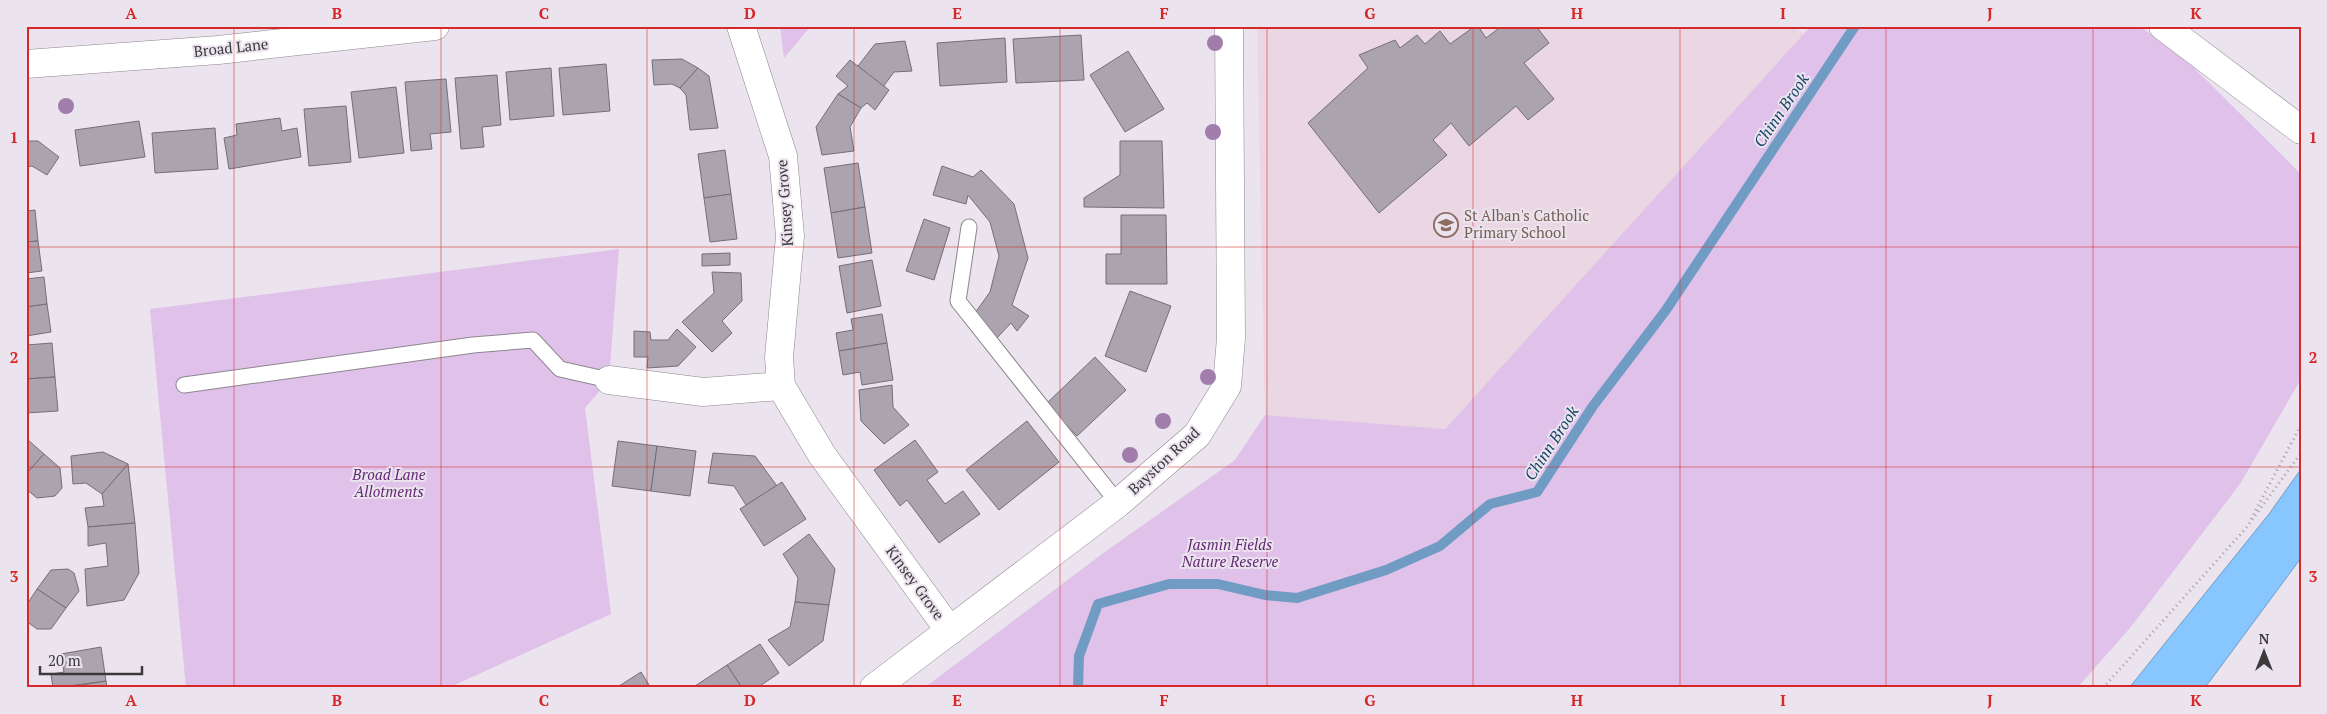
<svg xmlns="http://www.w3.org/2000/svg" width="2327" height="714" viewBox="0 0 2327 714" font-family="'PT Serif',serif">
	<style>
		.education { fill: #ebd6e3 }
		.green { fill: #e0c1ea }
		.water { fill: #87c6fe; stroke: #709cc4 }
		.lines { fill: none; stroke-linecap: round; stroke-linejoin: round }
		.stream { stroke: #709cc4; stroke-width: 10 }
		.building { fill: #aba4ae; stroke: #746e76 }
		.service-casing { stroke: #8d868f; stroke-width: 17 }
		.minor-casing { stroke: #8d868f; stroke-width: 29 }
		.tertiary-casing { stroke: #8d868f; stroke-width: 29 }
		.trunk-casing { stroke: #8d868f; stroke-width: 29 }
		.path { stroke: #a49ea6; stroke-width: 3; stroke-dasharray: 1 4; stroke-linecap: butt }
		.service { stroke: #fff; stroke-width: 15 }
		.minor { stroke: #fff; stroke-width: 28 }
		.tertiary { stroke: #fff; stroke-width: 28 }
		.trunk { stroke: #fff; stroke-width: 28 }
		.tree { fill: #a07dab }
		.grid { fill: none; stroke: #d62828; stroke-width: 1; stroke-opacity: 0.55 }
		.labels { text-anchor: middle; stroke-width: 4; stroke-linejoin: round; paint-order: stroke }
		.street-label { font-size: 15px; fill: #3c393d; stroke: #ebe4ee }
		.education-label { font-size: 15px; fill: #785e54; stroke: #ebe4ee; text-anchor: start }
		.park-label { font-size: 15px; font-style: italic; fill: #632874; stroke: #ebe4ee }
		.water-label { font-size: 16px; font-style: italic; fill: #154468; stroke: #ebe4ee }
		.neatline { fill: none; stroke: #d62828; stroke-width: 2 }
		.grid-label { font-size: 16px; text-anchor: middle; font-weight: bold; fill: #d62828 }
	</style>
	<rect width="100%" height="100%" fill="#ebe4ee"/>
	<polygon class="education" points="1257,26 1792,26 1805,35 1444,430 1265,415"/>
	<g class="green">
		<polygon points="780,26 811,26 784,58"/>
		<polygon points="1811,26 2139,26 2182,56 2301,174 2301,379 2240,484 2130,628 2077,688 924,688 1102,554 1235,460 1265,415 1445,429"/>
		<polygon points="619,249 609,380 585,408 611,614 448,688 186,688 150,309"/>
	</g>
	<polygon class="water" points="2301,469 2301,558 2210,681 2204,688 2129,688 2269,514"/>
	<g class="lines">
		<polyline class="stream" points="1078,688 1079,656 1098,604 1169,584 1218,584 1265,595 1297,598 1386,570 1440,546 1490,504 1537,492 1593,406 1666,310 1855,26"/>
	</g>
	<g class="building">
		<polygon points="1475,26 1478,26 1486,38 1502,26 1536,26 1549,43 1524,63 1554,99 1528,120 1516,106 1469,146 1451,123 1433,140 1447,155 1379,213 1308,123 1368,68 1359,55 1395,40 1400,48 1417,35 1425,44 1440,31 1450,44"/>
		<polygon points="1081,35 1084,80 1016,83 1013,39"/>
		<polygon points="1005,38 1007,82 940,86 937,43"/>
		<polygon points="905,41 912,71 894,72 883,87 858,66 875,44"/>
		<polygon points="1128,51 1164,109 1125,132 1090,75"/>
		<polygon points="682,59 698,68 680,88 672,84 654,85 652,60"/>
		<polygon points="850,60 889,90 875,110 867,103 861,108 838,94 848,86 836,76"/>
		<polygon points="606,64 610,111 563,115 559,68"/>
		<polygon points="551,68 554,116 510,120 506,72"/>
		<polygon points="698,68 709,76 718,128 690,130 686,95 680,88"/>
		<polygon points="497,75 501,125 482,127 484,147 461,149 455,78"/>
		<polygon points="446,79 451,132 430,134 432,149 411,151 405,82"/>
		<polygon points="396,87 404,153 359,158 351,92"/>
		<polygon points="838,94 861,108 850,127 854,151 822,155 816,127"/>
		<polygon points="346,106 351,162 309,166 304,109"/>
		<polygon points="280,118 282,131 297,128 301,157 229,169 224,138 237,135 236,124"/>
		<polygon points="139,121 145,157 80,166 75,130"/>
		<polygon points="215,128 218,169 155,173 152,133"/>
		<polygon points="26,141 38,141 59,157 47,175 32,166 26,167"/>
		<polygon points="1120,141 1162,141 1164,208 1084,207 1084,198 1120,175"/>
		<polygon points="725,150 731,194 704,198 698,154"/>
		<polygon points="858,163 865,207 831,213 824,168"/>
		<polygon points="942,166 973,177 981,170 1014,204 1028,258 1012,305 1029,316 1017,331 1011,323 995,340 975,313 990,292 999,256 990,222 968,195 966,204 933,195"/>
		<polygon points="731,194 737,239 710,242 704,198"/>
		<polygon points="865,207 872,253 838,258 831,213"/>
		<polygon points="35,210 38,241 26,242 26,211"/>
		<polygon points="1121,215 1166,215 1167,284 1106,284 1106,254 1121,254"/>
		<polygon points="924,219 950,228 934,280 906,271"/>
		<polygon points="38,241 42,271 26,273 26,242"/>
		<polygon points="730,253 730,265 702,266 702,254"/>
		<polygon points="872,260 881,306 847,313 839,266"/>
		<polygon points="712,272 741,273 742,301 722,321 732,333 712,352 682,322 714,293"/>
		<polygon points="44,277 47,304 26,307 26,279"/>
		<polygon points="1130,291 1171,306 1146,372 1105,356"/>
		<polygon points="47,304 51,332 26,336 26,307"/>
		<polygon points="882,314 887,343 839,351 836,333 853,330 851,319"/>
		<polygon points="677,329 696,347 678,366 647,368 648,357 634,357 634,331 650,332 651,340 668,340"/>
		<polygon points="52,343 55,377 26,379 26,345"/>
		<polygon points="887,343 893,380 862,385 860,372 843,375 839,351"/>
		<polygon points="1095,357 1126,390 1077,436 1046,404"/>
		<polygon points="55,377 58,411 26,413 26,379"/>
		<polygon points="892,385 893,407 909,425 884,444 861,421 859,390"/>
		<polygon points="1027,421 1059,462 999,510 966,470"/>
		<polygon points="28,440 44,454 26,474 26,441"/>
		<polygon points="915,440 938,472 927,480 945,504 963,491 980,514 939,543 907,500 900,506 874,470"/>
		<polygon points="618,441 657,446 651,491 612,486"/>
		<polygon points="657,446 696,451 690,496 651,491"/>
		<polygon points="103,452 128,464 102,494 86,483 73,484 71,456"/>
		<polygon points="713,453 755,456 777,486 746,505 734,486 708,483"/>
		<polygon points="44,454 60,468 62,488 55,496 37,498 26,489 26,474"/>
		<polygon points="128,464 135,523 88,527 85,508 104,506 102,494"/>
		<polygon points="782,482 806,519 764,546 740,509"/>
		<polygon points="135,523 139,573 124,600 87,606 85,569 108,566 106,543 88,546 88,527"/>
		<polygon points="809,534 835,569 829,605 795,602 798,578 783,554"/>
		<polygon points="68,569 74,573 79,591 66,608 37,589 51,570"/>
		<polygon points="37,589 66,608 51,629 37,629 26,621 26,606"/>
		<polygon points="795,602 829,605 823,641 789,666 768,640 790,627"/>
		<polygon points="760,644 779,673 757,688 742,688 727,665"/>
		<polygon points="101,647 106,681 53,688 51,674 64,672 61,654"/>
		<polygon points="727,665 742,688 696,688 695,686"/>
		<polygon points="641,672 651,688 616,688"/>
		<polygon points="106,681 107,688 63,688"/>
	</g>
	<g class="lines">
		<defs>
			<g id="service">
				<polyline points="969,227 958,301 1118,503"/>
				<polyline points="184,385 473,345 533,340 560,369 609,380"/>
			</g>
			<g id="minor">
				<polyline points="741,26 783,156 790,236 779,357 781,386 822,455 950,631"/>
				<polyline points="609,380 703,392 781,386"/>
				<polyline points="874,688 1118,503 1197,435 1227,386 1231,338 1229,26"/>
			</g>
			<polyline id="tertiary" points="26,64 218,50 435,26"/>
			<polyline id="trunk" points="2163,26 2301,130"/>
		</defs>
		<use href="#service" class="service-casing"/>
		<use href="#minor" class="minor-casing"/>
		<use href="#tertiary" class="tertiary-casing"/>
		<use href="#trunk" class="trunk-casing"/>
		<g class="path">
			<polyline points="2251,519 2301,425"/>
			<polyline points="2103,688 2246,528 2301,453"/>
		</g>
		<use href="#service" class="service"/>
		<use href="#minor" class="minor"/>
		<use href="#tertiary" class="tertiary"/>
		<use href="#trunk" class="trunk"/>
	</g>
	<g class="tree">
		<circle cx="1215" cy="43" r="8"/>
		<circle cx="66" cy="106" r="8"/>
		<circle cx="1213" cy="132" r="8"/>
		<circle cx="1208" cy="377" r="8"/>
		<circle cx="1163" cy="421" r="8"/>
		<circle cx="1130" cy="455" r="8"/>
	</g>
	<path class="grid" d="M234 26V688M441 26V688M647 26V688M854 26V688M1060 26V688M1267 26V688M1473 26V688M1680 26V688M1886 26V688M2093 26V688M26 247H2301M26 467H2301"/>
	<defs>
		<symbol id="school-ring" viewBox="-11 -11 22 22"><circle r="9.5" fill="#ebe4ee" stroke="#8d6e63" stroke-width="1.5"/><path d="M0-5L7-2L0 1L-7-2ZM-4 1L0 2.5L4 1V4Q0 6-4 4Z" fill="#8d6e63"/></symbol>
	</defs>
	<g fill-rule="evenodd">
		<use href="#school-ring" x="1432" y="211" width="28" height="28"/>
	</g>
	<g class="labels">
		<g class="street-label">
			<text transform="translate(231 48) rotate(-6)" y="5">Broad Lane</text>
			<text transform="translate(785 203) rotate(-94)" y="5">Kinsey Grove</text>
			<text transform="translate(1164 461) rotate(-43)" y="5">Bayston Road</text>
			<text transform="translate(915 583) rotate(54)" y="5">Kinsey Grove</text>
		</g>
		<g class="education-label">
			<text x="1464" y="221">St Alban's Catholic<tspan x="1464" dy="17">Primary School</tspan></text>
		</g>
		<g class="park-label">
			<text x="389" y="480">Broad Lane<tspan x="389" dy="17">Allotments</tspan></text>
			<text x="1230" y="550">Jasmin Fields<tspan x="1230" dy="17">Nature Reserve</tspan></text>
		</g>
		<g class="water-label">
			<text transform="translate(1781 110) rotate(-56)" y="6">Chinn Brook</text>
			<text transform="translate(1551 443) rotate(-57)" y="6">Chinn Brook</text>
		</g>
	</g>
	<rect width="2327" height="714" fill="none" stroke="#ebe4ee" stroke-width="55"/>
	<g transform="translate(2264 652)" stroke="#ebe4ee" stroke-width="4" paint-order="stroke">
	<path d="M0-4L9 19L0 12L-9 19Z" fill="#3c393d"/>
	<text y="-8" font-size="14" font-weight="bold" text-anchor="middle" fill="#3c393d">N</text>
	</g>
	<path d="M40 666v8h102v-8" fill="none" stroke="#3c393d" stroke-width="2.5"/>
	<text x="48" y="666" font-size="15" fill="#3c393d" stroke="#ebe4ee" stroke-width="4" paint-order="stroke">20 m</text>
	<rect x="28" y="28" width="2272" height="658" class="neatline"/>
	<g class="grid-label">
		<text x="131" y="19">A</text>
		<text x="337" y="19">B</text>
		<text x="544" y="19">C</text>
		<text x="750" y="19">D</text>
		<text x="957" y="19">E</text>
		<text x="1164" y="19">F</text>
		<text x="1370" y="19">G</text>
		<text x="1577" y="19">H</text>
		<text x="1783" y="19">I</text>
		<text x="1990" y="19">J</text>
		<text x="2196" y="19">K</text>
		<text x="14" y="143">1</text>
		<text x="2313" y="143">1</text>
		<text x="14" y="363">2</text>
		<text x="2313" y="363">2</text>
		<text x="14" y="582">3</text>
		<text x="2313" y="582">3</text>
		<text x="131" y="706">A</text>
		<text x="337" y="706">B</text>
		<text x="544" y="706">C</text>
		<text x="750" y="706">D</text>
		<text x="957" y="706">E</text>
		<text x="1164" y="706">F</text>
		<text x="1370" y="706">G</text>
		<text x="1577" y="706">H</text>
		<text x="1783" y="706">I</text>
		<text x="1990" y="706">J</text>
		<text x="2196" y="706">K</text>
	</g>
</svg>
